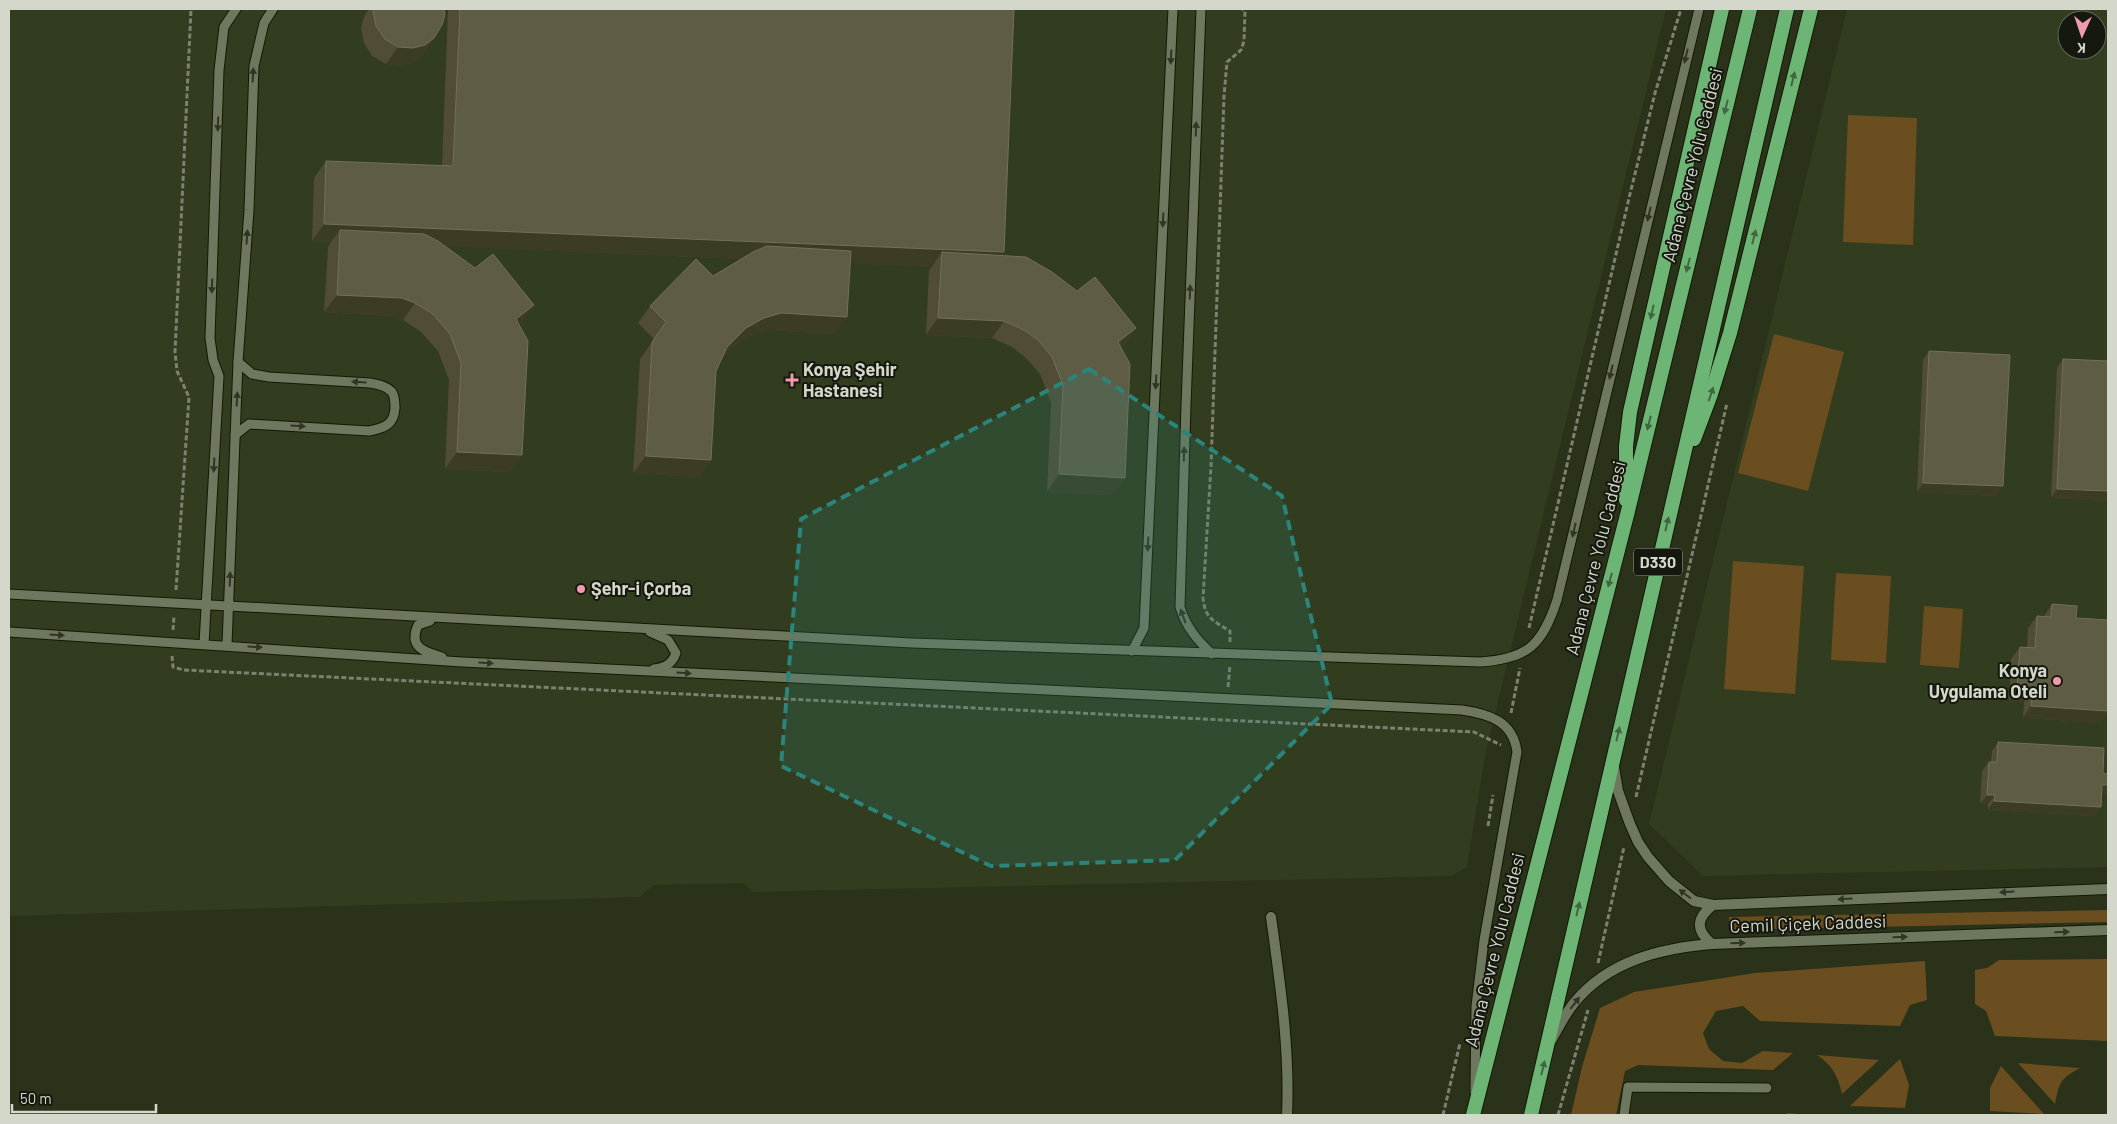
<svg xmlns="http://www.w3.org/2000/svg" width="2117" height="1124" viewBox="0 0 2117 1124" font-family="Barlow,sans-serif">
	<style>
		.built { fill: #323c1e; fill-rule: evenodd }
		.green { fill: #6b4e1f }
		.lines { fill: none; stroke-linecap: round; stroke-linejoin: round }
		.service-casing { stroke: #131a04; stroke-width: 11 }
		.minor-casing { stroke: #131a04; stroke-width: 12 }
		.tertiary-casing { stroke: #131a04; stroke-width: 12 }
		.trunk-casing { stroke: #131a04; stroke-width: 16 }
		.path { stroke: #7c826f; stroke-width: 3; stroke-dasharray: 5 2.5; stroke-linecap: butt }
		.service { stroke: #6e785e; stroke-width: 9 }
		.minor { stroke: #6e785e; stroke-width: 10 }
		.tertiary { stroke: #6e785e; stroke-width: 10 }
		.trunk { stroke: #6db575; stroke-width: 14 }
		.wall { fill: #514d34 }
		.shaded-wall { fill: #3b3c23 }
		.building { fill: #5f5c44; stroke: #717059 }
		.oneway { fill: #303526 }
		.oneway2 { fill: #416642 }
		.marked { fill: #2c857c; fill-opacity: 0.2; stroke: #2c857c; stroke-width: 4; stroke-dasharray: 10 6; stroke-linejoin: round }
		.poi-dot { fill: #f29aad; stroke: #15180e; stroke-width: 2 }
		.labels { text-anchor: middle; stroke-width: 4; stroke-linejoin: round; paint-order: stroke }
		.shield { fill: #15180e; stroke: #9a9e92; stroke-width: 1 }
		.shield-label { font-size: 16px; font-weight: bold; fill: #d3d8ca }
		.street-label { font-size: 18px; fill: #d3d8ca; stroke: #15180e }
		.poi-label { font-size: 18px; font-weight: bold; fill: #d3d8ca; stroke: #15180e; text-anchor: start }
	</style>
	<rect width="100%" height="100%" fill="#2a321a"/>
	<g class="built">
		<polygon points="9,9 1666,9 1486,751 1467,867 1451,876 753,892 743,883 654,885 639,897 9,916"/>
		<path d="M1847 9H2108V867L1703 876 1649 824ZM2067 20H2097V50H2067Z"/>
	</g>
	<g class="green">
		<polygon points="1848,115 1917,118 1913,245 1843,242"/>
		<polygon points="1774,334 1844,352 1808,491 1738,473"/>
		<polygon points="1733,561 1804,566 1795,694 1724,689"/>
		<polygon points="1836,573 1891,576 1886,663 1831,660"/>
		<polygon points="1924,606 1963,609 1959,668 1920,665"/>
		<polygon points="2108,910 2108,922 1729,930 1729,917"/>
		<polygon points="2108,959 2108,1041 1995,1036 1986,1011 1975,1004 1975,970 1987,968 1999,960"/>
		<polygon points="1925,961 1927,1000 1910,1005 1900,1026 1760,1021 1743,1006 1716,1011 1703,1033 1709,1049 1723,1061 1742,1063 1763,1051 1793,1053 1773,1070 1638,1065 1625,1071 1616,1115 1571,1115 1582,1067 1600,1008 1634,992 1755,973"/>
		<path d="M1817 1055 1879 1060 1842 1094C1838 1076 1833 1066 1817 1055Z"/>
		<polygon points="1900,1059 1909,1085 1905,1108 1850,1106"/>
		<path d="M2018 1063 2080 1068C2060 1079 2059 1083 2055 1104Z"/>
		<polygon points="2001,1066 2044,1114 1990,1111 1990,1088"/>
	</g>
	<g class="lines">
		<defs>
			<g id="service">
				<path d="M1201 9 1186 405 1180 607C1186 627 1197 640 1212 654"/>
				<path d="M235 435 249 424 369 431C384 428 394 425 395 408 395 403 395 397 392 392 387 386 377 384 370 383L269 377 252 374 238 362"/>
				<path d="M9 594 912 643 1480 662C1528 659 1542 645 1557 600L1699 9"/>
				<path d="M430 621 418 625C408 647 424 652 442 657"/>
				<path d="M9 632 462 662 1462 710C1489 714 1513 721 1517 752L1484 940 1476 1006 1475 1092"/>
				<path d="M650 632 668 640 676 653C672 664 666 667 654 669"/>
				<polyline points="204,644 219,376 213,360 210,338 219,70 224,27 236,9"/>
				<polyline points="227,645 238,362 249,210 254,66 264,23 273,9"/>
				<polyline points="1132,651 1144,628 1173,9"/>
				<polyline points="1624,1115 1628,1087 1767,1088"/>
			</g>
			<path id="minor" d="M1271 917C1280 983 1290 1048 1287 1115"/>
			<g id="tertiary">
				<polyline points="1614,767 1618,791 1630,824 1638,842 1648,857 1669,881 1694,901 1713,905 2108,889"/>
				<path d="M1712 944C1695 930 1696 918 1713 905"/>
				<path d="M1552 1039C1559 1027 1565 1014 1574 1003 1608 961 1661 948 1712 944L2108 930"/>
			</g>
			<g id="trunk">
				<polyline points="1694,439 1711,394 1730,333 1811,9"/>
				<polyline points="1626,500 1626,446 1630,412 1722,9"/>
				<polyline points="1473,1115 1627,515 1750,9"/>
				<polyline points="1531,1115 1787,9"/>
			</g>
		</defs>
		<use href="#service" class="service-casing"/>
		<use href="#minor" class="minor-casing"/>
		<use href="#tertiary" class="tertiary-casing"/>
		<use href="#trunk" class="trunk-casing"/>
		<g class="path">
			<polyline points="176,590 189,397 177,371 175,352 191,9"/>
			<polyline points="1529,628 1630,194 1655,93 1681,9"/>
			<polyline points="173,630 174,616"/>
			<path d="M1230 642V631C1213 621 1205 618 1203 598L1211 466 1224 96 1227 62 1241 50 1244 41 1245 11 1242 9"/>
			<polyline points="172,656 173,667 184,670 1474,732 1501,745"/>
			<polyline points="1228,687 1230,665"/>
			<polyline points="1511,713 1520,668"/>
			<polyline points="1636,797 1727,403"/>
			<polyline points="1488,826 1493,795"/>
			<polyline points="1598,963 1624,847"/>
			<polyline points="1443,1115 1460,1043"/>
			<polyline points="1558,1115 1588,1010"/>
		</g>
		<use href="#service" class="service"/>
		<use href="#minor" class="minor"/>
		<use href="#tertiary" class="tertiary"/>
		<use href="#trunk" class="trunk"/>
	</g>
	<g class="wall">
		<polygon points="369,9 444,9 434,38 422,55 413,62 401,66 386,64 372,56 364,43 361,28 364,17"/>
		<polygon points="448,9 1014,9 1001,255 1077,291 1136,328 1124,345 1121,347 1125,478 1112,495 1047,492 1051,403 1040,374 1026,358 1012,347 992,338 926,335 929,270 932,267 850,263 835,334 769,330 752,335 733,346 723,357 716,371 711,460 699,477 633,473 640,359 654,339 638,323 650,306 713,276 742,259 445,246 475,268 534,305 522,322 519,324 522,455 510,472 445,469 449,380 438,351 421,332 403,320 390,316 324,312 328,247 331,242 312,241 314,178 326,161 442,166"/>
		<polygon points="1929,351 1997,496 1917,492 1923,360"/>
		<polygon points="2063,359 2108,501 2051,498 2057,368"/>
		<polygon points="2052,604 2076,618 2102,723 2023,718 2024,702 2009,701 2011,659 2020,647 2027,648 2028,628 2037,616 2044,616"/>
		<polygon points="1998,742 2101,794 2101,807 2094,816 1988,810 1988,804 1980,804 1982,771 1989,762 1991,762 1992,751"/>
	</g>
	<g class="shaded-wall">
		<polygon points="434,38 422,55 413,62 401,66 386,64 398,47"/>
		<polygon points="324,224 1004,252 992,269 942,252 932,267 339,242 340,230 331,242 312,241"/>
		<polygon points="337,295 402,298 415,303 403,320 390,316 324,312"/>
		<polygon points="534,305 522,322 504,336 516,319"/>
		<polygon points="781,313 847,317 835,334 769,330 752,335 733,346 715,365 727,347 746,328 764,318"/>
		<polygon points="938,318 1004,321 992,338 926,335"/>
		<polygon points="1136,328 1124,345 1106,359 1118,342"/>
		<polygon points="457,452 522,455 510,472 445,469"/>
		<polygon points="646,456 711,460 699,477 633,473"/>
		<polygon points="1059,474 1125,478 1112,495 1047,492"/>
		<polygon points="1923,483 2003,486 1997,496 1917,492"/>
		<polygon points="2057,489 2108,491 2108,501 2051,498"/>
		<polygon points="2017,689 2032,690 2024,702 2009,701"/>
		<polygon points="2031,706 2108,711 2108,714 2102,723 2023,718"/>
		<polygon points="2102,785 2108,785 2108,794 2096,794"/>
		<polygon points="1987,795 1995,795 1988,804 1980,804"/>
		<polygon points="1994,801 2101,807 2094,816 1988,810"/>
	</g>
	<g class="building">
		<polygon points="374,9 444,9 445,14 442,25 434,38 425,45 413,48 398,47 385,39 376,26 373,11"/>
		<polygon points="460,9 1014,9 1004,252 324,224 326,161 453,166"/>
		<polygon points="340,230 424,234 438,241 475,268 493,254 534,305 516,319 528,341 522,455 457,452 461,363 450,334 433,314 415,303 402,298 337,295"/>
		<polygon points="767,246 851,251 847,317 781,313 764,318 746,328 727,347 716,371 711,460 646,456 652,342 666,322 650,306 696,259 713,276 753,252"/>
		<polygon points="942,252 1026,257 1052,272 1077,291 1095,277 1136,328 1118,342 1130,364 1125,478 1059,474 1063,385 1052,357 1038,340 1024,330 1004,321 938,318"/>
		<polygon points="1929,351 2010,355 2003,486 1923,483"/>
		<polygon points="2063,359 2108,361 2108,491 2057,489"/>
		<polygon points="2052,604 2077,606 2076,618 2108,620 2108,711 2031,706 2032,690 2017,689 2020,647 2035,648 2037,616 2051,617"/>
		<polygon points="1998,742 2104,748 2103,773 2108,774 2108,785 2102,785 2101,807 1994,801 1995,795 1987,795 1989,762 1997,762"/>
		<polygon points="1787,1114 1808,1115 1787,1115"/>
	</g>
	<defs><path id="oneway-solid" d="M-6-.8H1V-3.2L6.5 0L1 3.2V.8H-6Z" transform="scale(1.25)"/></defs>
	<g class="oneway">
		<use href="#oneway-solid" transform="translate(1686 56) rotate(103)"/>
		<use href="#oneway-solid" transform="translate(1171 57) rotate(93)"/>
		<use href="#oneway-solid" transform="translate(253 75) rotate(-87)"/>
		<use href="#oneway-solid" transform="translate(218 124) rotate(92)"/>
		<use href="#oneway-solid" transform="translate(1196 129) rotate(-88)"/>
		<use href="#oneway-solid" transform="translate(1649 214) rotate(103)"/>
		<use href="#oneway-solid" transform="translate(1163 220) rotate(93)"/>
		<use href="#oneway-solid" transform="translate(247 237) rotate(-86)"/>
		<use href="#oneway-solid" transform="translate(212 286) rotate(92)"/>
		<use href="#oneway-solid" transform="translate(1190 292) rotate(-88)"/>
		<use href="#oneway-solid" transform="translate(1611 372) rotate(103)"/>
		<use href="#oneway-solid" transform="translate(359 382) rotate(-176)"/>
		<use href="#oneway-solid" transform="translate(1156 382) rotate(93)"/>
		<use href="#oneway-solid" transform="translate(237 399) rotate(-87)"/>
		<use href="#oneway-solid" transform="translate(298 426) rotate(4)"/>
		<use href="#oneway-solid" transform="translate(1184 454) rotate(-89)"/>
		<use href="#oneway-solid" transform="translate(214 465) rotate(93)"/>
		<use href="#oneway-solid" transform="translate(1574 530) rotate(103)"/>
		<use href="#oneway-solid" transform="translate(1148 544) rotate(93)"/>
		<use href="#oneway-solid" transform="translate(230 579) rotate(-88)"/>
		<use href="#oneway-solid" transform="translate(1183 616) rotate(-110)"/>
		<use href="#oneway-solid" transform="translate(57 635) rotate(3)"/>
		<use href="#oneway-solid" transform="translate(255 647) rotate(4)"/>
		<use href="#oneway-solid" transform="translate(486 663) rotate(3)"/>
		<use href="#oneway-solid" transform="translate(684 673) rotate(3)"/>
		<use href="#oneway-solid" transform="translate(2007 892) rotate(177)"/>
		<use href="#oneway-solid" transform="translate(1685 894) rotate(-143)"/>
		<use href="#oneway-solid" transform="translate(1845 899) rotate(177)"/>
		<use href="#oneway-solid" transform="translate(2062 932) rotate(-2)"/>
		<use href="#oneway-solid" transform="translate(1900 937) rotate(-2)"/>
		<use href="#oneway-solid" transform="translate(1738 943) rotate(-2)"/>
		<use href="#oneway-solid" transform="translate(1575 1003) rotate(-52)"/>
	</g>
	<g class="oneway2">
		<use href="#oneway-solid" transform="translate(1793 79) rotate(-76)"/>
		<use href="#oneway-solid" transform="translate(1726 107) rotate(104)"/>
		<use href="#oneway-solid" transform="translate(1754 237) rotate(-76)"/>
		<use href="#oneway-solid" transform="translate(1688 265) rotate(104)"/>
		<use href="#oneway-solid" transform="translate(1652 312) rotate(103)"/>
		<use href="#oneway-solid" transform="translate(1711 394) rotate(-71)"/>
		<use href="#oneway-solid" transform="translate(1649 423) rotate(104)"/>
		<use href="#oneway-solid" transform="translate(1667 524) rotate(-77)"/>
		<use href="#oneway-solid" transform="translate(1610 580) rotate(105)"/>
		<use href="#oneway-solid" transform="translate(1618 734) rotate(-77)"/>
		<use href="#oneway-solid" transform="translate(1578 909) rotate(-77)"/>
		<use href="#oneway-solid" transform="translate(1543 1068) rotate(-76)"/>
	</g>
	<path class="marked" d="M1089 369 1282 496 1332 704 1175 860 991 866 781 766 801 519Z"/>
	<g class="poi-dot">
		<path d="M789.5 372.5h5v5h5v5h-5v5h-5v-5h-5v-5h5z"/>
		<circle cx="581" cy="589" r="5"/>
		<circle cx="2057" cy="681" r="5"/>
	</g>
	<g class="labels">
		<rect class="shield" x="1634" y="548.5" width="48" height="27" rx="4"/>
		<g class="shield-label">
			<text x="1658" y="568">D330</text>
		</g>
		<g class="street-label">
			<text transform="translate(1693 165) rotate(-76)" y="6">Adana Çevre Yolu Caddesi</text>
			<text transform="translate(1596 558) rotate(-76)" y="6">Adana Çevre Yolu Caddesi</text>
			<text transform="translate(1808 924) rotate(-2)" y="6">Cemil Çiçek Caddesi</text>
			<text transform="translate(1495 950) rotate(-76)" y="6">Adana Çevre Yolu Caddesi</text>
		</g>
		<g class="poi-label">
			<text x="803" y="376">Konya Şehir<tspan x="803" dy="21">Hastanesi</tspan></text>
			<text x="591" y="595">Şehr-i Çorba</text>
			<text x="2047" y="677" text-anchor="end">Konya<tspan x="2047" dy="21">Uygulama Oteli</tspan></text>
		</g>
	</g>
	<rect width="2117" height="1124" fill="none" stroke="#d3d8ca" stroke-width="20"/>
	<g transform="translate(2082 35) rotate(183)"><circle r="24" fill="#15180e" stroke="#616559"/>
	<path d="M0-4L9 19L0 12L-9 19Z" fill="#f29aad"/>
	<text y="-8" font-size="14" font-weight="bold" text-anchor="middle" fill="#d3d8ca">K</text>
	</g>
	<path d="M12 1104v8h144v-8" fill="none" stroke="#d3d8ca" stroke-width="2.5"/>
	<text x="20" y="1104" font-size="15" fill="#d3d8ca" stroke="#15180e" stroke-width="4" paint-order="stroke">50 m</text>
</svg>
